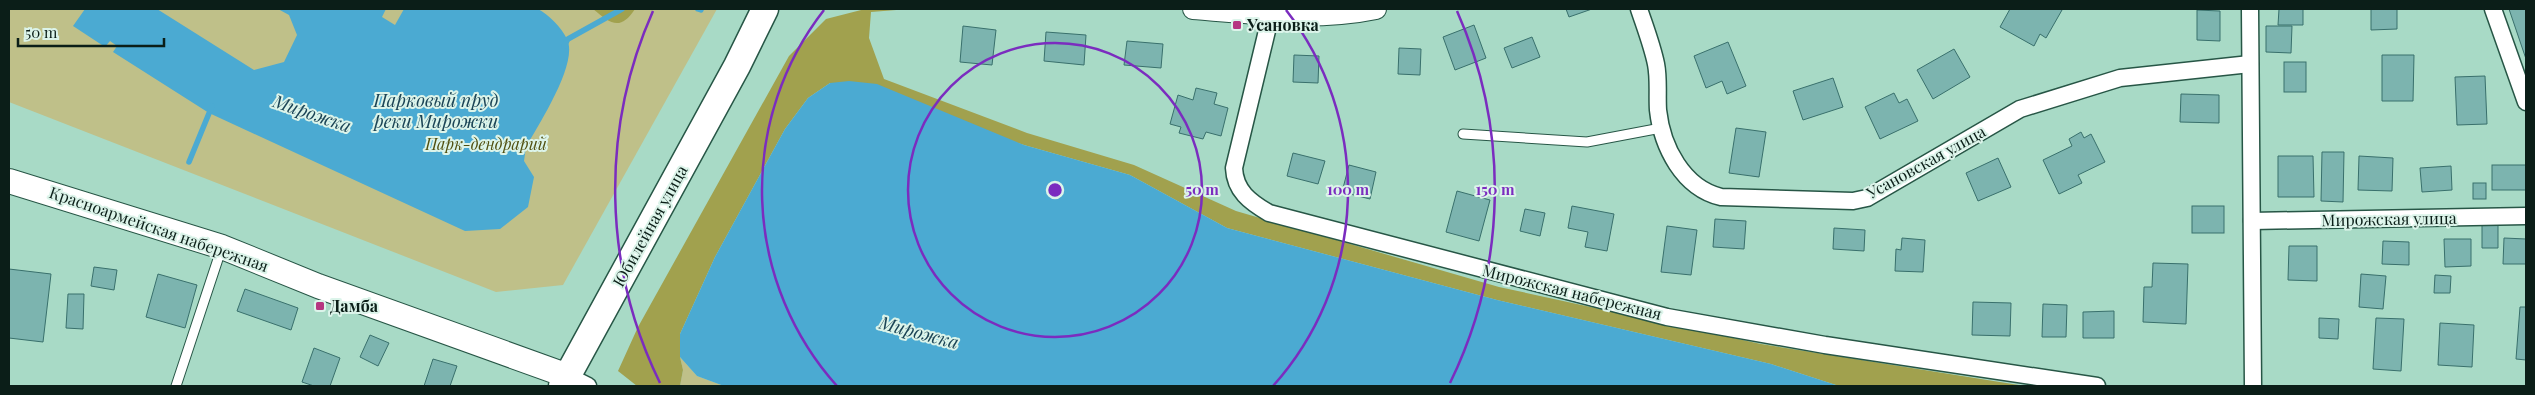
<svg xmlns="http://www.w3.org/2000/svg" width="2535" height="395" viewBox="0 0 2535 395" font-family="'Playfair Display',serif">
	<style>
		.green { fill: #bfc089 }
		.forest { fill: #a1a14e }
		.water { fill: #4baad2 }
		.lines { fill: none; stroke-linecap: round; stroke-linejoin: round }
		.stream { stroke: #4baad2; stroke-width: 5.5 }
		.building { fill: #7cb4af; stroke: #39706c }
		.service-casing { stroke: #275646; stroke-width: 11 }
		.minor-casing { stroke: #275646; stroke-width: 19 }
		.tertiary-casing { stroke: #275646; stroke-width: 22 }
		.secondary-casing { stroke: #275646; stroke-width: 26 }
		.primary-casing { stroke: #275646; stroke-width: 29 }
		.service { stroke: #fff; stroke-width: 9 }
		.minor { stroke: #fff; stroke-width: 16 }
		.tertiary { stroke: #fff; stroke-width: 20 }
		.secondary { stroke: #fff; stroke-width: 24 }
		.primary { stroke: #fff; stroke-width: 26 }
		.ring { fill: none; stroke: #7b2cbf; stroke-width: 2.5 }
		.poi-dot { fill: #b63681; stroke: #dcf4ea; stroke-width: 2 }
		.labels { text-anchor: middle; stroke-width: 4; stroke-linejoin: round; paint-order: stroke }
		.poi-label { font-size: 16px; font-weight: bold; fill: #0b1e18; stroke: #dcf4ea; text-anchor: start }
		.park-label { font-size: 16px; font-style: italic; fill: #504f0f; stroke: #dcf4ea }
		.street-label { font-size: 16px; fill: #0b1e18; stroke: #dcf4ea }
		.water-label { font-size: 18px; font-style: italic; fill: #1b4456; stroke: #dcf4ea }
		.centre { fill: #7b2cbf; stroke: #dcf4ea; stroke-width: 2.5 }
		.ring-label { font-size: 15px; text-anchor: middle; font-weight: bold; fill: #7b2cbf; stroke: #dcf4ea; stroke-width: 4; stroke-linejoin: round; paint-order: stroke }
	</style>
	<rect width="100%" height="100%" fill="#a8dac6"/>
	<g class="green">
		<polygon points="9,9 717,9 563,285 496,292 9,102"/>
		<polygon points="680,357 697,376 724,386 680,386 683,370"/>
	</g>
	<g class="forest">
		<path d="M593 9H635C620 32 610 23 593 9Z"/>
		<polygon points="865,9 909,9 871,12 869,38 884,79 1027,133 1134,165 1236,211 1499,287 1761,344 2025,386 1839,386 1771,364 1497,300 1227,228 1130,175 1024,145 830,83 808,98 785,129 715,257 680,334 680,357 683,370 680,386 637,386 618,371 638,327 789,56 826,19"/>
	</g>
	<g class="water">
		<path d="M85 9H157L254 70 284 62 297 35 289 15 278 9H386L382 17 395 25 404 9H538C549 15 561 27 567 39 579 63 538 125 526 147L524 161 534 177 528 207 500 229 465 231 209 113 113 52 117 46 110 41 105 47 73 26Z"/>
		<polygon points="849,81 877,84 1024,145 1130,175 1227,228 1497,300 1771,364 1839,386 724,386 697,376 680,357 680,334 715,257 785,129 808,98 830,83"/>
	</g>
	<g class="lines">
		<g class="stream">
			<polyline points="698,9 701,10"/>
			<polyline points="564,46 568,39 622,9"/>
			<polyline points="189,162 212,106"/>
		</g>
	</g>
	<g class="building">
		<polygon points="1566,9 1592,9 1569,17"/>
		<polygon points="2010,9 2060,9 2062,10 2046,38 2040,34 2034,46 2000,27"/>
		<polygon points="2279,9 2303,9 2303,25 2278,25"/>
		<polygon points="2371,9 2397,9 2397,29 2371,30"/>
		<polygon points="2509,9 2526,9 2526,59"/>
		<polygon points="2197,10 2220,11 2220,41 2197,40"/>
		<polygon points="1474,25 1486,58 1455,70 1443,37"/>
		<polygon points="963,26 996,30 992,65 960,62"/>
		<polygon points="2266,26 2292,26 2291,53 2266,52"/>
		<polygon points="1046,32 1086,35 1084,65 1044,61"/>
		<polygon points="1532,37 1540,57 1512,68 1504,48"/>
		<polygon points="1127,41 1163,44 1161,68 1124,65"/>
		<polygon points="1728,42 1746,86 1727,94 1722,81 1706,88 1694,56"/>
		<polygon points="1399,48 1421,49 1420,75 1398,74"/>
		<polygon points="1954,49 1970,77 1933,99 1917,70"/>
		<polygon points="1294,55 1319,56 1318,83 1293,82"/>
		<polygon points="2382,55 2414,55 2413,101 2382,101"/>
		<rect x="2284" y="62" width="22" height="30"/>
		<polygon points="2485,76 2487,124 2457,125 2455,77"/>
		<polygon points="1833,78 1843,107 1803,120 1793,91"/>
		<polygon points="1196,88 1217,93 1214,104 1228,108 1221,136 1206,132 1203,139 1179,133 1181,127 1170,124 1178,95 1193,100"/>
		<polygon points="1894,93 1899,103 1907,99 1918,121 1880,139 1865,107"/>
		<polygon points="2181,94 2219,95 2219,123 2180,122"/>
		<polygon points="1736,128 1766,132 1759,177 1729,173"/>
		<polygon points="2081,132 2084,138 2091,134 2105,162 2078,175 2082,183 2059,194 2043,160 2072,146 2069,139"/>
		<polygon points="2322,152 2344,152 2343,202 2321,201"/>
		<polygon points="1293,153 1325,161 1318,184 1287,176"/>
		<polygon points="2278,156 2313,156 2314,197 2278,197"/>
		<polygon points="2359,156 2393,158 2392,191 2358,190"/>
		<polygon points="1998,158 2011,187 1978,201 1966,173"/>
		<polygon points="1349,165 1376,172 1370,199 1342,192"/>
		<rect x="2492" y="165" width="34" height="25"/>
		<polygon points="2451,166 2452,190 2422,192 2420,168"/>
		<rect x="2473" y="183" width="13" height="16"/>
		<polygon points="1457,191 1490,200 1479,241 1446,232"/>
		<polygon points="1572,206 1614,214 1607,251 1585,247 1588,232 1568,228"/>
		<rect x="2192" y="206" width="32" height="27"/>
		<polygon points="1525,209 1545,213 1540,236 1520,231"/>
		<polygon points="1715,219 1746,221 1744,249 1713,247"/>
		<polygon points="2482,223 2498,224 2498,248 2482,248"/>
		<polygon points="1667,226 1697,230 1691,275 1661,272"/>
		<polygon points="1834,228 1865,230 1864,251 1833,249"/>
		<polygon points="1902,238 1925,240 1923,272 1895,271 1896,249 1901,250"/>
		<polygon points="2504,238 2526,239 2526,264 2503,264"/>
		<polygon points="2444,239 2471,239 2471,266 2445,267"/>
		<polygon points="2383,241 2409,242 2409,265 2382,264"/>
		<polygon points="2289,246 2317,246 2317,281 2288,280"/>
		<polygon points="2153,263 2188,264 2186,324 2143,322 2144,287 2152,287"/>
		<polygon points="94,267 117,270 114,290 91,286"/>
		<polygon points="9,269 51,274 43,342 9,338"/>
		<polygon points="158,274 197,285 185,328 146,317"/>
		<polygon points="2361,274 2386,276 2383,309 2359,307"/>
		<polygon points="2435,275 2451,276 2450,293 2434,293"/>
		<polygon points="245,289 298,308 291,330 237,311"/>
		<polygon points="68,294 84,294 83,329 66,328"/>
		<polygon points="1973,302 2011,303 2010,336 1972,335"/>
		<polygon points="2043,304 2067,305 2066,337 2042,337"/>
		<polygon points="2520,307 2526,307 2526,360 2516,359"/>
		<polygon points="2114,311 2114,338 2083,338 2083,312"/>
		<polygon points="2319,318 2339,319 2338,339 2319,338"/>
		<polygon points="2376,318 2404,319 2401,371 2373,369"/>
		<polygon points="2440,323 2474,325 2472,367 2438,365"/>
		<polygon points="370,335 389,343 378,366 360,357"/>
		<polygon points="314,348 340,358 330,386 314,386 302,382"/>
		<polygon points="433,359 457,366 450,386 424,386"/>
	</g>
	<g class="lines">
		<defs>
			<g id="service">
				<polyline points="1463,134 1587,142 1661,128"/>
				<polyline points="176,386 222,247"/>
			</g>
			<g id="minor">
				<path d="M1639 9C1645 27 1652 45 1656 64 1659 79 1657 95 1658 110 1662 147 1683 188 1721 197L1853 201 1867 198 2020 109 2120 78 2250 64"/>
				<polyline points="2250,9 2253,386"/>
				<polyline points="2493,9 2526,102"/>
				<path d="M1271 14 1234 168C1235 191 1250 202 1269 213L1667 317 1825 345 2097 386"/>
				<polyline points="2252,221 2526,216"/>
				<polyline points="568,376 588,386"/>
			</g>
			<path id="tertiary" d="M1193 9C1251 14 1319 21 1376 9"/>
			<polyline id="secondary" points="9,181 222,247 318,286 568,376"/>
			<polyline id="primary" points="562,386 737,66 765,9"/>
		</defs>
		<use href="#service" class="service-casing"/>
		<use href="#minor" class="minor-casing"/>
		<use href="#tertiary" class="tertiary-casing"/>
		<use href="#secondary" class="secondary-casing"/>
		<use href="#primary" class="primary-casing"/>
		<use href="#service" class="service"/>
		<use href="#minor" class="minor"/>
		<use href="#tertiary" class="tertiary"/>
		<use href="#secondary" class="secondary"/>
		<use href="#primary" class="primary"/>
	</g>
	<g class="ring">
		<circle cx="1055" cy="190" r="147"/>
		<path d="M837 386A293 293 0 0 1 824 10M1286 10A293 293 0 0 1 1273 386"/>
		<path d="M660 383A440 440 0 0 1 653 11M1457 11A440 440 0 0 1 1450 383"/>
	</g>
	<g class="poi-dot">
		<rect x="1232" y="20" width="10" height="10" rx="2.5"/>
		<rect x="315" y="301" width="10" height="10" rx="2.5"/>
	</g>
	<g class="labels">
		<g class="poi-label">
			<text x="1247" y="31">Усановка</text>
			<text x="330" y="312">Дамба</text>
		</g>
		<g class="park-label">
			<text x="486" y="150">Парк-дендрарий</text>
		</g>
		<g class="street-label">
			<text transform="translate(1926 162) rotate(-29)" y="6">Усановская улица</text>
			<text transform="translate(2389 219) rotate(-1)" y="6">Мирожская улица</text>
			<text transform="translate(650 226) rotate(-61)" y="6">Юбилейная улица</text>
			<text transform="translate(159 229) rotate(19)" y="6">Красноармейская набережная</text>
			<text transform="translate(1572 292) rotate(14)" y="6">Мирожская набережная</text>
		</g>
		<g class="water-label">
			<text x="436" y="107">Парковый пруд<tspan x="436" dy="21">реки Мирожки</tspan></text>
			<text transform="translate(312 114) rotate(19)" y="6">Мирожка</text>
			<text transform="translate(919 333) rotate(15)" y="6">Мирожка</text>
		</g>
	</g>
	<circle cx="1055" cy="190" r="8" class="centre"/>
	<g class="ring-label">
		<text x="1202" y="195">50 m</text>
		<text x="1348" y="195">100 m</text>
		<text x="1495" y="195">150 m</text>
	</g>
	<rect width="2535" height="395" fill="none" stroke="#0b1e18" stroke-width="20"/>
	<path d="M18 38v8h146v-8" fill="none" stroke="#0b1e18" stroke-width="2.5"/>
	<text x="25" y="38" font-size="15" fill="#0b1e18" stroke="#dcf4ea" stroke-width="4" paint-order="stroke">50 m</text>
</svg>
